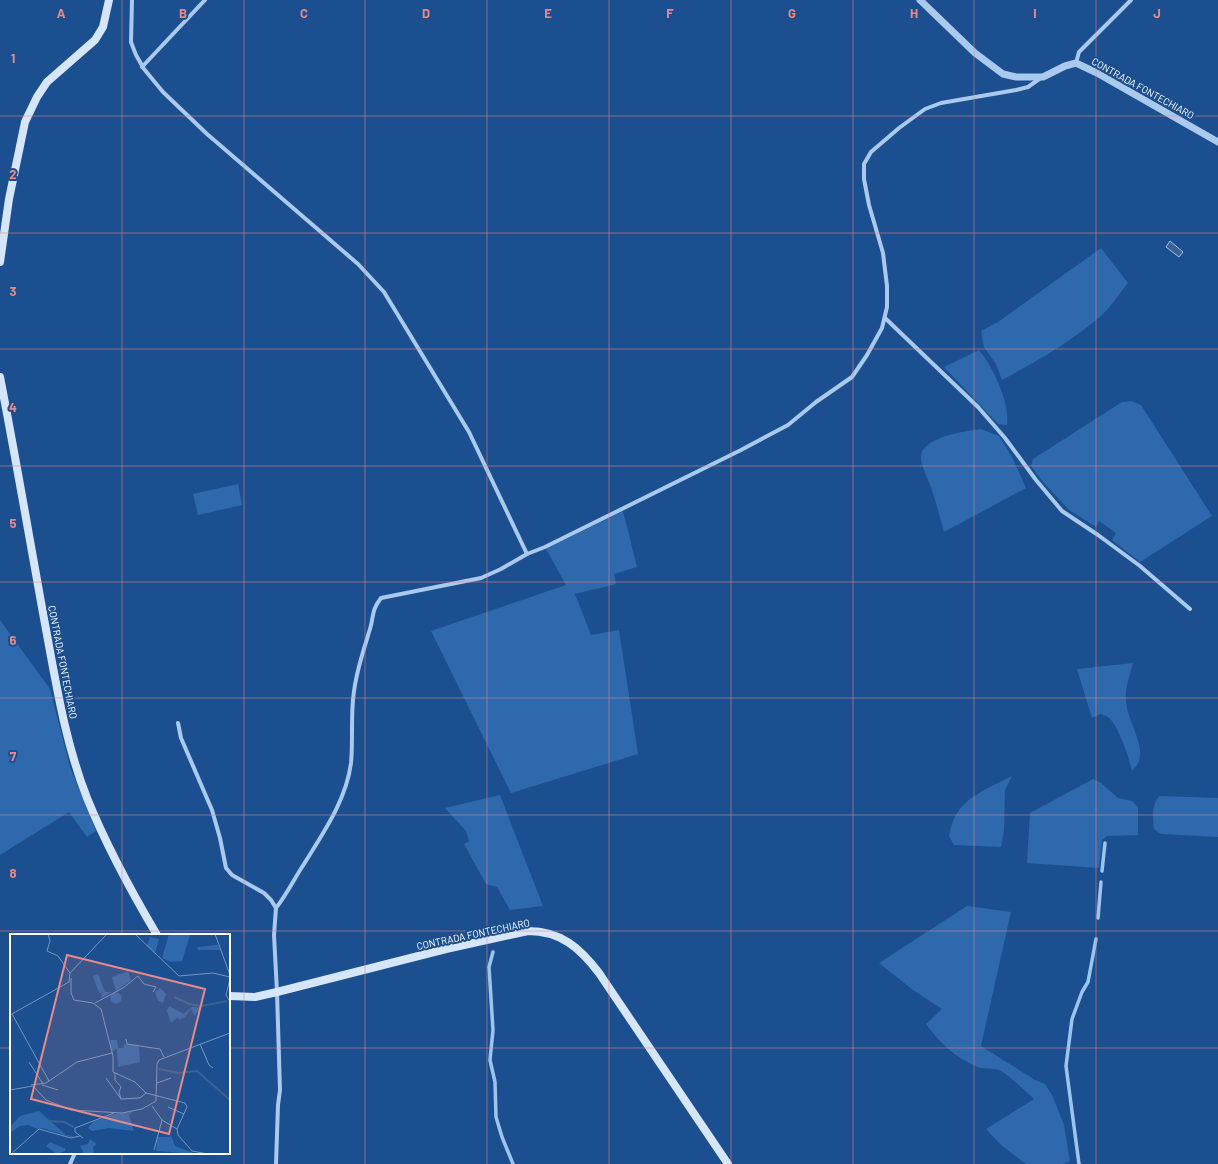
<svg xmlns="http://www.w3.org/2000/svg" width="1218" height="1164" viewBox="0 0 1218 1164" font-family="Barlow,sans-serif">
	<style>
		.green { fill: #2e69ad }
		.water { fill: #3c6290; stroke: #9cc4f0 }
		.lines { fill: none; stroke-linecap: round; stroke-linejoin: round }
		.stream { stroke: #9cc4f0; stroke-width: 3.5 }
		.minor { stroke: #a9c9ee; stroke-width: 4 }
		.tertiary { stroke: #a9c9ee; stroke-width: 7 }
		.secondary { stroke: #d6e6fa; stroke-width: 8 }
		.grid { fill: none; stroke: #e88989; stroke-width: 1; stroke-opacity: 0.55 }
		.labels { text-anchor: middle; stroke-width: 4; stroke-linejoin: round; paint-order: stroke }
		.street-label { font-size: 10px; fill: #fff; stroke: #1b4f8f }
		.inset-river { fill: none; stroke: #3c6290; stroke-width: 2 }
		.inset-road { fill: none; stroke: #7695bc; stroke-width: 1 }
		.view { fill: #e88989; fill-opacity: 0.15; stroke: #e88989; stroke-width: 2 }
		.inset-edge { fill: none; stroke: #fff; stroke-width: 2 }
		.grid-label { font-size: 13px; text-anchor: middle; font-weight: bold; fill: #e88989; stroke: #1b4f8f; stroke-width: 4; stroke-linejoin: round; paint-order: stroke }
	</style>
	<rect width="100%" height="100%" fill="#1b4f8f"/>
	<g class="green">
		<path d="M1101 248 1128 283C1120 293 1112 305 1103 314 1073 341 1037 361 1002 380L996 364 984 347 981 331 998 322Z"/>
		<path d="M979 350C993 367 1010 403 1007 425L998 424 944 367Z"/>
		<polygon points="1131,401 1141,405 1212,516 1140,562 1112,540 1116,533 1099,521 1096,527 1069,510 1043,482 1031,466 1033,459 1122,402"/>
		<path d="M981 429 999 436 1012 457 1026 488 944 532C940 517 936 502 931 487 928 479 921 466 921 458 920 437 966 431 981 429Z"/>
		<polygon points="238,484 242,505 198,515 193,494"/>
		<polygon points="623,511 637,567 614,574 616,584 575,594 591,635 619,630 638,754 511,793 431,631 566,585 546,549"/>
		<polygon points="0,620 50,689 70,767 96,831 87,837 69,812 0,855"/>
		<path d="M1133 663C1130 674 1125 688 1126 700 1126 719 1145 742 1139 761 1138 765 1134 768 1132 771 1130 760 1118 725 1109 718 1107 716 1103 715 1100 714L1092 718 1077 669Z"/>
		<path d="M1012 776 1005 790 1004 830 1001 847 954 845 949 836C950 831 951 826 953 821 962 797 991 787 1012 776Z"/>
		<polygon points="1093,779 1101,783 1118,798 1132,801 1138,807 1138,835 1107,836 1102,840 1099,868 1027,863 1030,813"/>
		<polygon points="500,795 543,906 510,910 497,887 486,884 464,844 469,841 466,831 445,808"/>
		<path d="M1160 796 1218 798V837L1161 834 1154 829C1153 818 1151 804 1160 796Z"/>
		<path d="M967 906 1011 912 981 1046 1035 1080 1045 1084 1052 1095 1064 1125 1070 1161 1063 1164H1026L1002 1146 986 1129 1034 1099C1024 1090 1012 1078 1001 1071 993 1067 984 1070 977 1067 956 1058 939 1042 926 1024L942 1009 913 990 879 963Z"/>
	</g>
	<polygon class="water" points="1170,241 1183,252 1179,257 1166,247"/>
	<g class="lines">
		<g class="stream">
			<polyline points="1102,871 1105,843"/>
			<polyline points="1098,918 1101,882"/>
			<polyline points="493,952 489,967 493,1030 490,1060 495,1082 496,1117 502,1137 513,1164"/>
			<polyline points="1079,1164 1066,1066 1072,1019 1082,992 1088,982 1096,939"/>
		</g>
		<g class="minor">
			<polyline points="132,0 131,42 136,55 144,69 163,92 207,134 358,264 384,292 469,432 527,554"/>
			<polyline points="1076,63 1079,52 1131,0"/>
			<polyline points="142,67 205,0"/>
			<polyline points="885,318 978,407 1005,438 1036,480 1062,511 1098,535 1140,566 1190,609"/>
			<polyline points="178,723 181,738 212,810 220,838 226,868 232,875 264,893 271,900 276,908 274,935 277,992 280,1090 278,1105 276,1164"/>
			<path d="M276 908C287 894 294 879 304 864 323 833 346 801 351 763 353 743 351 721 353 700 355 676 363 652 370 629 374 616 371 611 381 598L481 578 501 569 527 554 545 547 741 450 788 425 816 402 852 377 867 355 882 328 887 307V286L883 253 869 205 864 179V164L871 152 899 128 925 109 941 103 1016 90 1028 87 1042 77"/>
			<polyline points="70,1164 75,1153"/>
		</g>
		<polyline class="tertiary" points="920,0 975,53 1003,74 1016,77 1043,77 1065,66 1076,63 1097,73 1218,142"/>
		<g class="secondary">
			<polyline points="0,262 9,199 25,122 37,97 47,82 95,40 103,27 109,0"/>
			<path d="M0 377C16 459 30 542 45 624 56 683 65 742 87 798 106 845 131 891 157 935"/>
			<path d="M229 996 255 997 277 992 446 949 528 931C561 931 580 948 599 973L728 1164"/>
		</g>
	</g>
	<path class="grid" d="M122 0V935M244 0V1164M365 0V1164M487 0V1164M609 0V1164M731 0V1164M853 0V1164M974 0V1164M1096 0V1164M0 116H1218M0 233H1218M0 349H1218M0 466H1218M0 582H1218M0 698H1218M0 815H1218M0 931H1218M0 1048H11M229 1048H1218M122 1153V1164"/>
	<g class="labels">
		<g class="street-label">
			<text transform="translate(1143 88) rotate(29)" y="4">CONTRADA FONTECHIARO</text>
			<text transform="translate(63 662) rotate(79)" y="4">CONTRADA FONTECHIARO</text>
			<text transform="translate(473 934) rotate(-12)" y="4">CONTRADA FONTECHIARO</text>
		</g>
	</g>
	<g transform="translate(10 934)">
		<rect width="220" height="220" fill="#1b4f8f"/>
		<path d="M159 0 180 1 172 27 161 28 152 24ZM140 3 149 5 145 19 137 12ZM208 11 210 16H188L187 13ZM118 37 121 46 106 57 102 43ZM88 40 95 58H101L92 64 91 59 94 58 89 59 83 42ZM150 54 156 60 153 69 148 67 145 58ZM100.5 64a5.5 5.5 0 1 1 11 0a5.5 5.5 0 1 1-11 0ZM159 72 174 80 182 73H190V75L184 82 181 75 175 83 169 86 168 83 161 89 157 77ZM100 106H107L108 114H113L114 110 129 112 130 128 108 133 107 115 102 117ZM29 177 56 201 64 202 61 203 32 194 27 195 19 191 10 192 0 199V193L10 182ZM122 178 119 181 124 197 99 194 82 197 78 194 83 188 104 180ZM161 201 165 212 186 220 146 217 147 203H159ZM80 205 87 210 83 213 84 220H74L70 212 78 210ZM40 208 56 215 55 217 47 220 36 212Z" fill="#2e69ad"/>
		<path class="inset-river" d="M164 63 179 70 192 72 217 67M149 135 168 139 187 137 220 166M38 187 54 188 64 193"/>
		<path class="inset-road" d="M38 0 40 7 37 17 48 22 60 39M125 0 169 42 203 39 220 43M205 0 220 41M61 44V59L64 66 83 69 91 75 103 122V138L125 148 136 159M220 45 216 61 220 68M85 69 113 54 128 42 134 50 146 53 143 58M2 80 39 147M0 81 59 48 60 39 97 0M116 105 117 110 150 115 154 123M190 110 199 131 203 134M19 128 33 150M105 139V146L111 153 109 158 111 165M96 144 111 165 130 164 136 159 175 169 177 173 167 195 168 201 182 217 198 220M147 149 161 144M21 151 36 149 67 128 102 119M32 151 48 156M0 156 23 152 36 166 61 176 112 179 132 175 146 167 147 130 149 126 220 99M142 172 152 186 167 195M158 173 174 180M73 204 65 198V194L104 179M144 216 152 186M1 220 29 195 61 204 70 202M112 220H153"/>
		<path class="view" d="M57 21 195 55 159 200 21 165Z"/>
		<rect width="220" height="220" class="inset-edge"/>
	</g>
	<g class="grid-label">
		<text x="61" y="18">A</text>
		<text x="183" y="18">B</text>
		<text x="304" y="18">C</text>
		<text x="426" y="18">D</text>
		<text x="548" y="18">E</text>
		<text x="670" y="18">F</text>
		<text x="792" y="18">G</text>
		<text x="914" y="18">H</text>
		<text x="1035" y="18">I</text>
		<text x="1157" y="18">J</text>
		<text x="13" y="63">1</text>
		<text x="13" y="179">2</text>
		<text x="13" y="296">3</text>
		<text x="13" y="412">4</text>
		<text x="13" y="528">5</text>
		<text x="13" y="645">6</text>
		<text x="13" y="761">7</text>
		<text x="13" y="878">8</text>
	</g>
</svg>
